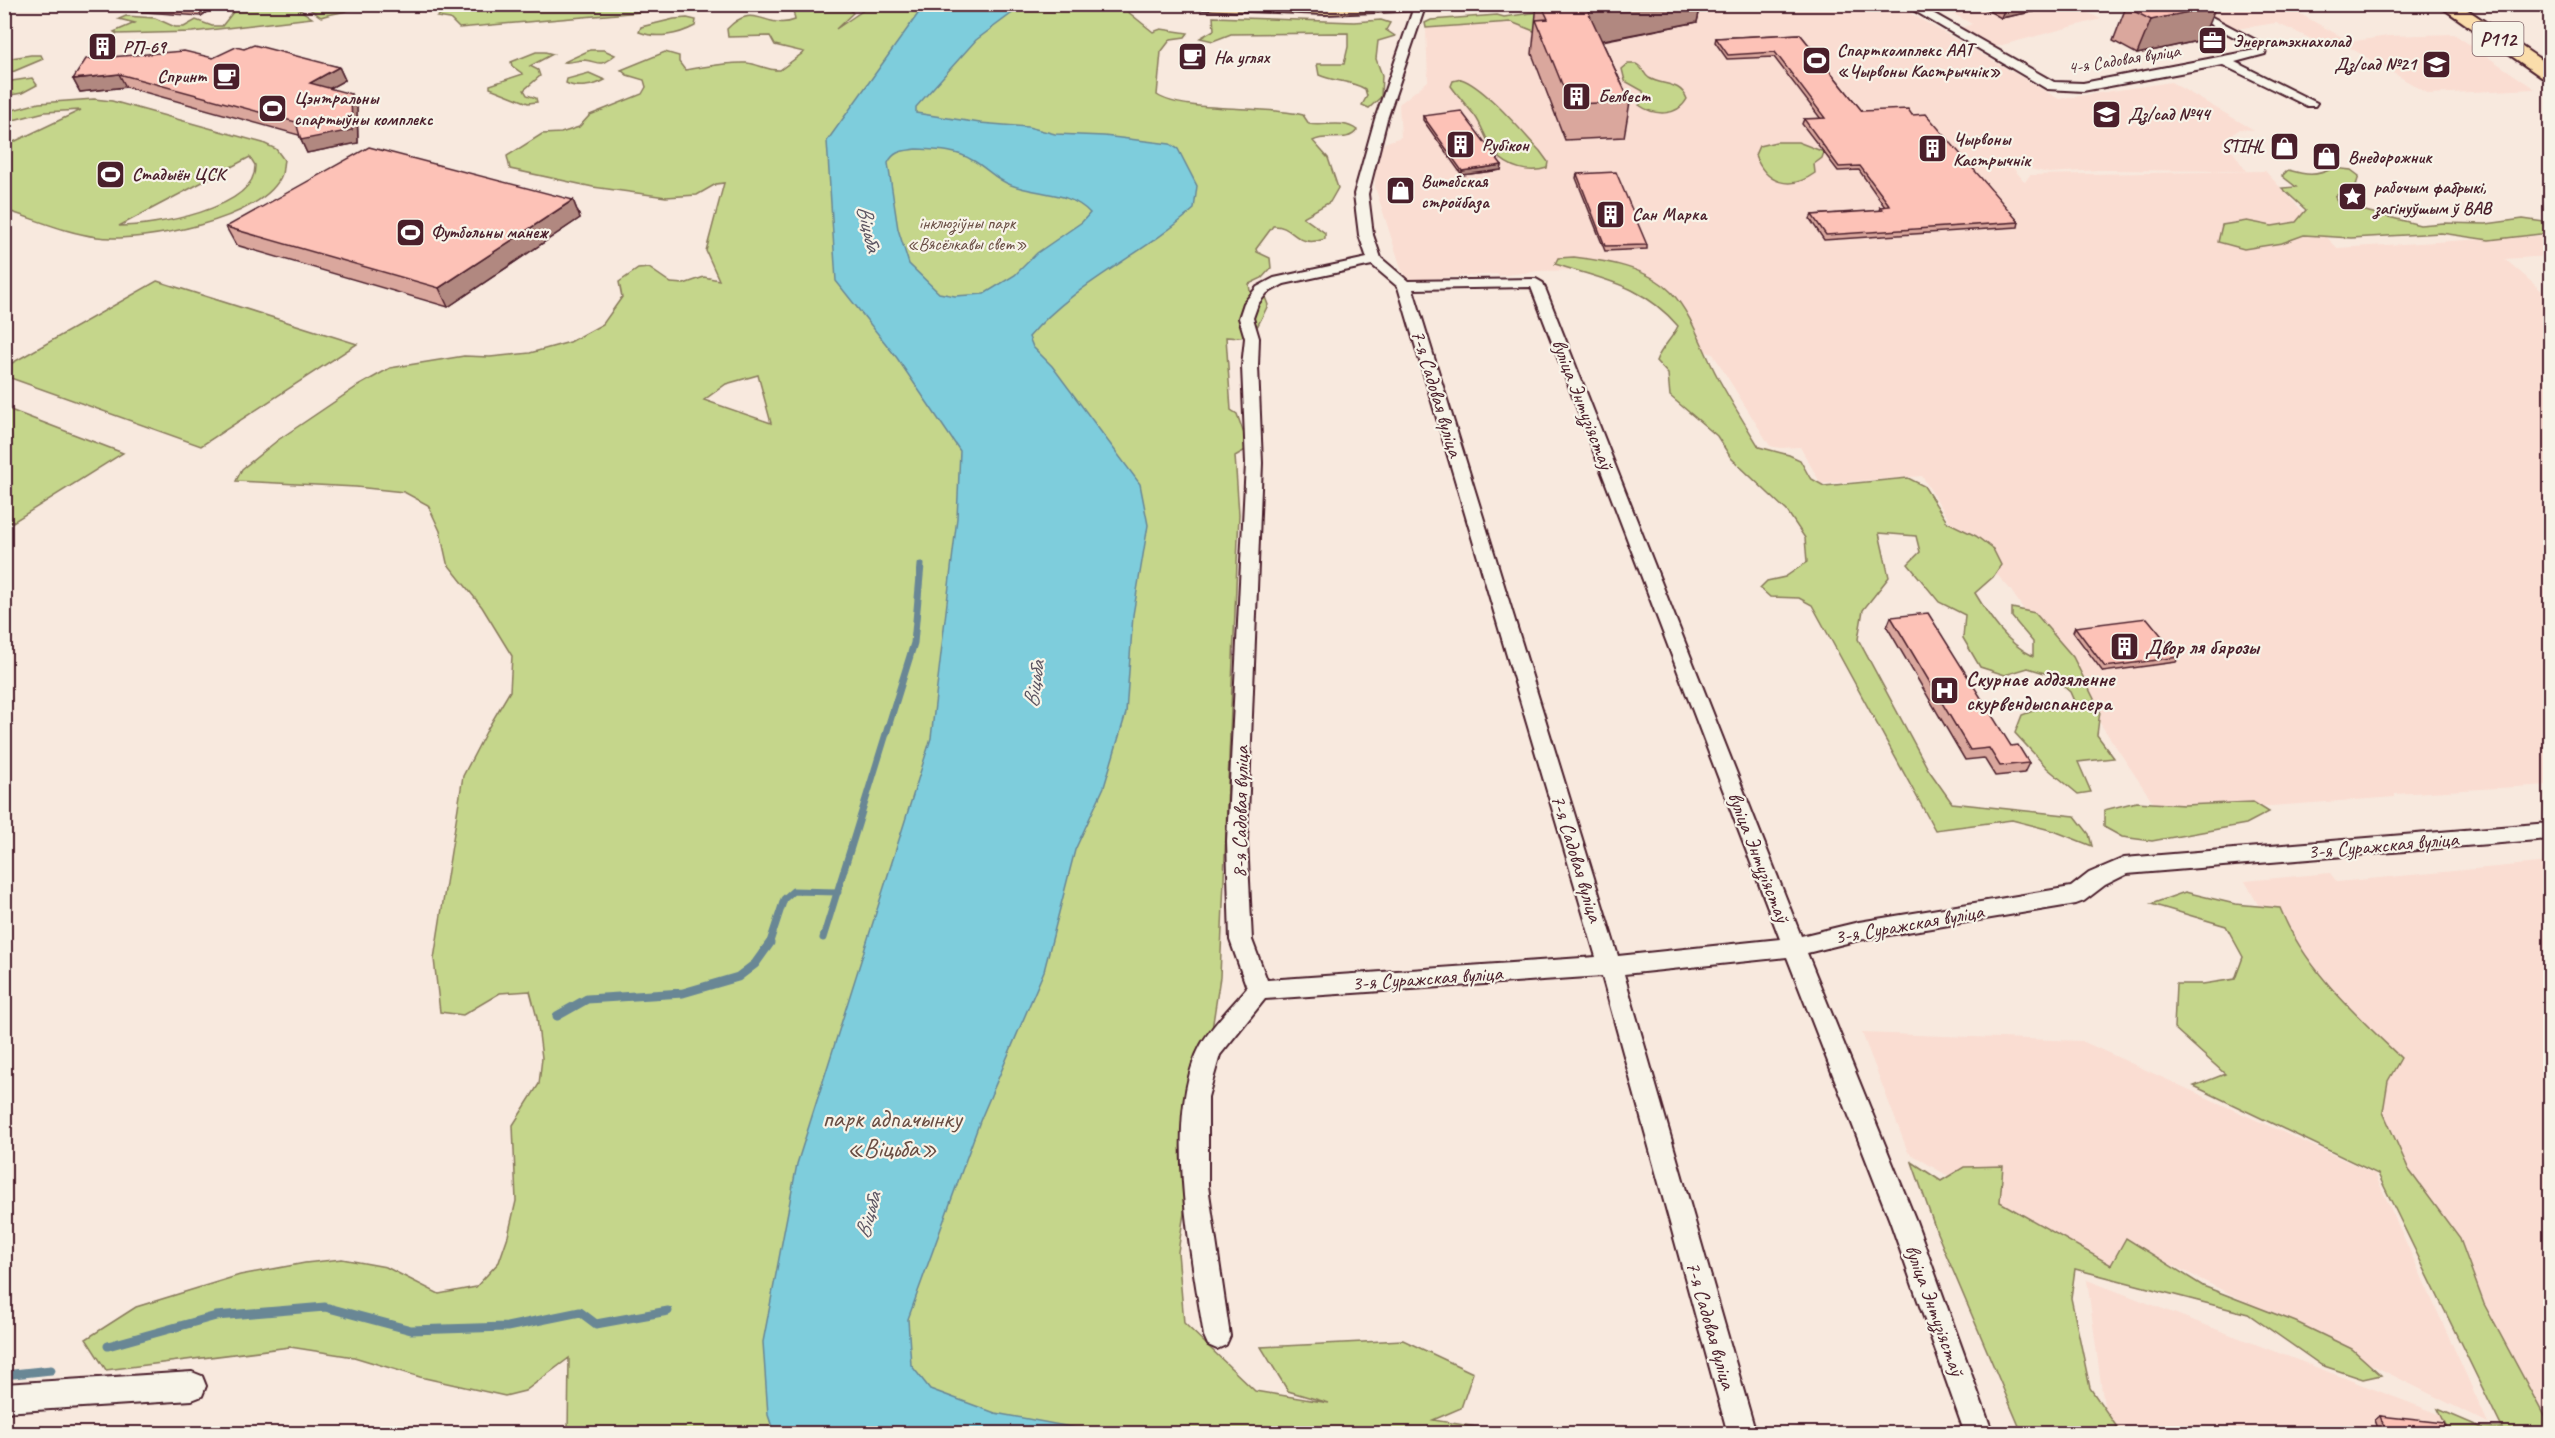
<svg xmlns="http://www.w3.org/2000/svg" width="2555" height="1438" viewBox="0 0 2555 1438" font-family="Caveat,sans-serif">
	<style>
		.built { fill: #faddd2 }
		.green { fill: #c5d68b; stroke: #887a5b; stroke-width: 1.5; fill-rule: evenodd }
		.water { fill: #7ecddc; stroke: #698795; stroke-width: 1.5; fill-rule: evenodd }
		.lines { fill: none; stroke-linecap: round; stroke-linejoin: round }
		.stream-far1 { stroke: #698795; stroke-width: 7 }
		.stream { stroke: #698795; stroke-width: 9 }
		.street-casing { stroke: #4a1f2b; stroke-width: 4 }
		.primary-casing { stroke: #4a1f2b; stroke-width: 4 }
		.street { fill: #f7f3e8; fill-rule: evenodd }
		.primary { fill: #faddab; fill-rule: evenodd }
		.tram { stroke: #4a1f2b; stroke-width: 1.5 }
		.wall { fill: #daa79d; stroke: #4a1f2b; stroke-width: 1.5 }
		.shaded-wall { fill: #b18880; stroke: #4a1f2b; stroke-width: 1.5 }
		.building { fill: #fdc2b7; stroke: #4a1f2b; stroke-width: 1.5 }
		.labels { text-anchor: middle; stroke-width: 4.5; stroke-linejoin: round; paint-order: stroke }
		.far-poi-label { font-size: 18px; font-weight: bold; fill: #4a1f2b; stroke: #f7f3e8; text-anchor: start }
		.far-street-label { font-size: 18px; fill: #4a1f2b; stroke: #f7f3e8 }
		.far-park-label { font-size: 18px; fill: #694d43; stroke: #f7f3e8 }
		.shield { fill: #f7f3e8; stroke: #7e5f64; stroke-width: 1.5 }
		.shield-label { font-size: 20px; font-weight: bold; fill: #4a1f2b }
		.street-label { font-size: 21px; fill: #4a1f2b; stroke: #f7f3e8 }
		.poi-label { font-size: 21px; font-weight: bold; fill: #4a1f2b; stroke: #f7f3e8; text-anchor: start }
		.water-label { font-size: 22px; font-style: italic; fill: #5a5360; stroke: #f7f3e8 }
		.near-park-label { font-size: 26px; fill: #694d43; stroke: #f7f3e8 }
	</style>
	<rect width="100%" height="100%" fill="#f8e9de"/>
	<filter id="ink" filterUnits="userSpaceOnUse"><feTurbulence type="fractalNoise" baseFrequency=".0167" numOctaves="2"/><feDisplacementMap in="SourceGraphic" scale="12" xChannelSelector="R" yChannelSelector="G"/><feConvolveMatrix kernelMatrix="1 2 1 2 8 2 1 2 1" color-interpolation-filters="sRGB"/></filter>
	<g filter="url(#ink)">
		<g class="built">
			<polygon points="1694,4 1896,5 2059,99 2171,82 2254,130 2240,129 2225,140 2246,171 2099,170 2049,173 2026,168 2013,168 2025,182 2030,175 2265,171 2337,248 2550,235 2550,256 2505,259 2550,298 2550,785 2395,794 2395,797 2161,814 2010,589 1951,523 1922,476 1821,484 1800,447 1780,448 1770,446 1713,354 1689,346 1653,280 1615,269 1539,271 1499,276 1497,274 1410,280 1402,271 1375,187 1374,162 1384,143 1401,137 1399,104 1428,81 1426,28 1511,22 1534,31"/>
			<polygon points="1923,5 2071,5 2101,19 1995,47 1961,28 1972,24 1952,13 1942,14"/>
			<polygon points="2169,5 2284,5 2349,41 2325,45 2276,23 2236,29 2192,8"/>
			<polygon points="2454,34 2535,89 2429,94 2342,43 2388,36"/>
			<polygon points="2550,862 2550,1433 2245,881 2330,873 2337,882"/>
			<polygon points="1862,1033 2082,1041 2375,1174 2488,1423 2136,1247 2121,1280 1908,1152"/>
			<polygon points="2087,1280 2460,1422 2468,1433 2120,1433 2104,1406"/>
		</g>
		<g class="green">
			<polygon points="455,4 719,4 719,5 459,28 450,19 437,17"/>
			<path d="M804 4 846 5 853 13 836 29 871 5H1129L1127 11 1153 32 1161 29 1188 33 1185 37 1171 39 1161 52 1157 95C1184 113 1266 105 1303 115L1309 124C1325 127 1342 119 1357 130 1348 144 1326 133 1313 141L1328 158 1338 188 1330 202 1303 217 1325 233V239C1294 249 1295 225 1273 226L1256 249 1257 252 1270 258 1271 268 1262 278 1249 284 1250 291 1265 297 1268 305C1256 329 1255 340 1226 337L1231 410 1237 414 1249 448 1235 456 1239 514 1220 977 1178 1252 1184 1323 1255 1391 1329 1403 1288 1391 1261 1347 1403 1340 1473 1373 1461 1408 1433 1420 1514 1433H568L569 1358 525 1391 505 1396 420 1377 354 1357 290 1347 106 1370 86 1339 136 1307 240 1275 305 1263 342 1259 386 1267 439 1294 476 1287 499 1262 508 1236 516 1201 513 1125 539 1084 542 1058 537 1018 530 991 500 993 463 1015 440 1012 434 959 463 776 488 728 510 691 512 656 482 607 447 563 440 531 428 505 404 492 356 487 236 481 242 469 278 440 358 386 390 368 464 356 490 357 530 353 570 342 603 324 622 297 619 282 638 269 649 268 671 283 684 284 704 277 719 280 706 251 724 183 716 184 697 195 666 197 593 187 510 169 507 156 542 134 561 133 579 127 590 115 642 94 646 87 644 80 627 75 621 70 665 52 679 56V62L685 70C706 67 725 62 747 63 758 64 769 71 780 70L804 52 775 45 770 36 728 37 727 29C754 0 766 31 795 20L793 10ZM758 375 771 423 704 400 726 384Z"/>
			<polygon points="234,5 293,5 312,18 192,32 117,34 114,32 135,23 119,19 126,16 155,18 175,27 184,27 196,20 212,26 222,26 234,11"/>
			<path d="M304 5H361C349 13 335 12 321 17Z"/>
			<polygon points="1552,10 1534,31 1511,22 1426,28 1425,23 1431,20 1497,15 1504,17"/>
			<path d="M1213 17 1354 22 1381 20 1390 23 1386 30 1395 36 1378 41 1376 59 1382 75 1381 97 1369 108 1362 105 1367 96 1365 89C1350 80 1334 82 1319 75L1317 64H1344L1348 47V33L1231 34 1213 41 1200 38 1214 30Z"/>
			<path d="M687 18 696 20 695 26C678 35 657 39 639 32L641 27 674 19Z"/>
			<path d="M590 50H604L615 55C598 68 601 62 584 60 577 60 571 63 564 62Z"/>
			<polygon points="536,52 545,52 553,54 530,66 538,70 540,76 524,90 527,95 536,98 537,102 528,103 490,88 490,85 523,74 512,66 511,62"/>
			<polygon points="31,55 41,55 43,59 5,75 5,59"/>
			<path d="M1628 64H1636C1643 67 1643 74 1649 78 1663 86 1680 81 1687 99 1677 117 1654 116 1639 105L1644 97 1643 91 1625 81 1622 69Z"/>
			<path d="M589 73 605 80C594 86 577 89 566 83L567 79Z"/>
			<polygon points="32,78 37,85 22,93 5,96 5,82"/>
			<path d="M1461 79C1485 87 1521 131 1540 151L1548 162 1547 168C1529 174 1508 168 1495 153 1486 142 1483 127 1475 116 1467 106 1458 96 1451 86L1453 81Z"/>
			<path d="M94 99 112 101 263 143 276 149 284 160C283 164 283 170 282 174 266 220 140 243 97 237 66 233 35 219 5 210V146L81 110 45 112 5 122V112L39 103ZM250 157 255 165C257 210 152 226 119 226Z"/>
			<path d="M1776 142H1798L1824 152 1822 158 1814 164 1815 173C1790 191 1766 184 1755 155L1759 146Z"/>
			<path d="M2333 168 2351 170 2359 176 2356 185 2363 193 2346 191 2335 196 2338 204 2420 225 2444 223 2486 224 2523 219 2550 223V233L2489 240 2441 233 2351 238 2304 235 2282 243 2244 249 2218 242 2222 225 2247 221 2272 226 2296 222 2306 210 2282 188 2296 187 2282 176 2288 170C2306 175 2316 177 2333 168Z"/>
			<path d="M1574 257C1607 261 1646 267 1671 292 1692 314 1703 350 1717 376 1730 400 1745 424 1759 447L1789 455 1800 460 1810 478 1824 486 1908 478 1924 486 1947 522 1976 536 1993 549 2001 565 1993 577 1975 593C1990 618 2006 643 2033 656V642L2012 617V608L2035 613 2073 657 2100 711 2097 735 2114 758 2078 762 2091 792 2078 794 2047 768 2015 733 2022 715 2038 709 2078 710 2070 692 2051 675 2028 668 2005 675 1980 667 1963 638 1965 615 1939 602 1908 564 1920 552 1916 536 1879 533 1889 577 1863 610 1858 639 1928 769 1952 803 2075 816 2089 834 2092 846 2054 831 2012 820 1935 830 1812 605 1799 598 1770 597 1760 588 1767 581 1785 577 1807 562 1805 538 1787 511 1731 458 1717 436 1670 396 1668 374 1656 361C1661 348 1672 339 1678 326 1642 284 1604 280 1555 264L1558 258Z"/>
			<polygon points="157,281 357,344 201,446 5,376 5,367"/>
			<polygon points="5,408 123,453 5,527"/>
			<polygon points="2136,802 2184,805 2253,802 2269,812 2246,824 2152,841 2122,837 2104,827 2104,810"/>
			<path d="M2185 892 2235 904 2280 908C2304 968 2355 1014 2401 1058L2388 1081 2383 1112 2409 1170 2460 1239 2484 1304 2550 1427V1433H2450L2438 1409 2480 1427 2502 1428 2378 1174 2194 1086 2225 1074 2174 1028 2176 984H2203L2235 979 2243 957 2226 926 2151 904Z"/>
			<polygon points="1912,1162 1941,1181 1964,1167 2003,1166 2000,1202 2111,1265 2126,1238 2203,1286 2296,1322 2352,1349 2381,1375 2363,1379 2321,1365 2248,1314 2075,1269 2071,1298 2090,1388 2121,1433 2022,1433 1937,1233"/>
		</g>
		<path class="water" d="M925 4 1023 5 976 40 916 107V113L980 123 1028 127 1055 134 1104 136 1170 144 1178 149 1197 186 1194 209C1143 255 1074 283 1029 337L1033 347 1052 366 1140 484 1148 525 1133 615 1126 713 1104 787 1075 850 1044 971 980 1121 908 1319 911 1365 930 1389 995 1413 1103 1433H774L768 1415 763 1342 797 1164 931 738 957 518 960 451 897 358 836 281 827 141ZM917 149C935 150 956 150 972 160 986 167 996 180 1011 185 1037 195 1070 191 1090 213L1082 222 1037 253 1015 275 984 294 955 296 939 293 909 264 898 229 888 163C894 150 904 151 917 149Z"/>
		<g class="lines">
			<g class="stream-far1">
				<polyline points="823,938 914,643 921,565"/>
				<polyline points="769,945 784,899 793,891 838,892"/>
			</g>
			<g class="stream">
				<polyline points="557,1016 587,999 683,993 738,977 755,964 770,943"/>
				<polyline points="108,1346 216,1316 325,1307 411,1330 507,1327 580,1312 596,1324 668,1311"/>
				<polyline points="4,1375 51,1370"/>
			</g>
			<defs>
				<g id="street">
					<path d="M1415 4H1426L1387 119 1368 194 1373 235 1381 258 1408 281 1536 279 1543 283 1801 936 1859 922 2071 887 2089 873 2124 858 2550 823V839L2127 874 2105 885 2084 901 2076 904 1859 940 1807 953 1916 1221 1993 1434H1965L1890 1221 1787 957 1624 974 1756 1434H1728L1602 976 1265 999 1220 1055 1208 1097V1186L1230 1336 1226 1345 1217 1349 1208 1345 1204 1336C1192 1257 1162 1117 1201 1045 1212 1025 1232 1006 1247 988L1230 940 1227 841 1246 463 1242 366 1245 338 1239 318 1244 303 1257 287 1274 278 1367 258 1359 235 1354 194 1375 119ZM1372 265 1398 287 1596 957 1267 980 1252 940 1247 841 1262 463 1258 366 1259 338 1253 318 1258 304 1267 293 1284 284ZM1531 287 1780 939 1618 956 1413 289Z"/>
					<polygon points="1903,4 1917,4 2054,82 2083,83 2255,50 2255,48 2202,20 2142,4 2163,4 2210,16 2267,46 2265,54 2235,62 2317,103 2315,106 2307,106 2223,65 2083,91 2047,89"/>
					<polygon points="192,1372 202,1376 206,1386 202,1396 192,1400 4,1412 4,1384"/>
				</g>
				<g id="primary">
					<polygon points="1189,4 1461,4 1452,9 1325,14 1198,9"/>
					<polygon points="2437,4 2459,4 2550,66 2550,80 2543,78"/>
				</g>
			</defs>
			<use href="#street" class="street-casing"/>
			<use href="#primary" class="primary-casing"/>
			<use href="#street" class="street"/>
			<use href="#primary" class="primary"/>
			<polyline class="tram" points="1244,4 1371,4"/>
		</g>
		<g class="wall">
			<polygon points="128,4 218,4 201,16 131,11"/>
			<polygon points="1537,4 1701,4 1697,22 1602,41 1630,102 1624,137 1565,140 1532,54"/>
			<polygon points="1978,4 2063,4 2062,6 2001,18 1978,5"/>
			<polygon points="2126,7 2207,27 2203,28 2197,41 2137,54 2113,41"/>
			<polygon points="1800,34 1862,111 1912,115 2019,222 2018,227 1824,240 1810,219 1812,215 1879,211 1880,207 1885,207 1859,170 1838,171 1802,124 1804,119 1821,119 1774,57 1727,59 1715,42 1716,38"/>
			<polygon points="244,49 339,67 345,80 330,88 357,107 358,143 307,153 301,140 299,135 126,87 80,92 73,79 213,58"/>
			<polygon points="1423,116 1502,165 1501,170 1462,175 1423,120"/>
			<polygon points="1577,174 1647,245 1647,249 1605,251 1576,178"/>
			<polygon points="573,200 580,218 448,307 236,245 226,227"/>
			<polygon points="1891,617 2011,746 2029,763 2024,773 1995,776 1984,758 1965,760 1887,627"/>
			<polygon points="2075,627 2179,657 2176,662 2103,672 2073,632"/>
			<polygon points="2380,1416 2449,1434 2380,1434 2375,1420"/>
		</g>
		<g class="shaded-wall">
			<polygon points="202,4 218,4 201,16 197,7"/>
			<polygon points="1620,4 1701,4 1697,22 1583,44 1588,11"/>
			<polygon points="2031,4 2063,4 2062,6 2001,18 2004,10"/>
			<polygon points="2193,4 2217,4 2207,27 2203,28 2197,41 2137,54 2151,20"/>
			<polygon points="339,67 345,80 316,96 310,83"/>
			<polygon points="119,74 126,87 80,92 73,79"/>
			<polygon points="351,94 357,107 358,143 307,153 301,140"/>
			<polygon points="1502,165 1501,170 1462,175 1462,171"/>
			<polygon points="573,200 580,218 448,307 439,288"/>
		</g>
		<g class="building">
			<polygon points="151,4 202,4 197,7"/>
			<polygon points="1541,4 1620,4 1588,11 1630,102 1570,104 1536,20 1548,19"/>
			<polygon points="1994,4 2031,4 2004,10"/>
			<polygon points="2138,4 2206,4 2212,7 2151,20 2126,7"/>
			<polygon points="1800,34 1862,111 1908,109 1912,115 1926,114 2019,222 1826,235 1812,215 1883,210 1880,207 1890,206 1860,166 1839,167 1804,119 1825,118 1775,52 1728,55 1716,38"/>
			<polygon points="254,45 339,67 310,83 351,94 352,130 301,140 296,122 119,74 73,79 86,59 184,51 213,58 236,47 244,49"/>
			<polygon points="1461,111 1502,165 1462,171 1423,116"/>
			<polygon points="369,147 573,200 439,288 226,227"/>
			<polygon points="1616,172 1647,245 1605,246 1577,174"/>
			<polygon points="1928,613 2011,746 2018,745 2029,763 2000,766 1989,748 1970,750 1891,617"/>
			<polygon points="2147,618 2179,657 2105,667 2075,627"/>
			<polygon points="2380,1416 2444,1423 2449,1434 2387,1434"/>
		</g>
	</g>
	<defs>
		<symbol id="office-square" viewBox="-11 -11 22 22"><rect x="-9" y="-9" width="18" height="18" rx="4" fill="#4a1f2b" stroke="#f7f3e8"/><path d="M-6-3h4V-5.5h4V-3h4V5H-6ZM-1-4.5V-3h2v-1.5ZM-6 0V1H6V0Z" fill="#fff"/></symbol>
		<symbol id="building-square" viewBox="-11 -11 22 22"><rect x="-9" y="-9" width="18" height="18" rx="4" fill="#4a1f2b" stroke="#f7f3e8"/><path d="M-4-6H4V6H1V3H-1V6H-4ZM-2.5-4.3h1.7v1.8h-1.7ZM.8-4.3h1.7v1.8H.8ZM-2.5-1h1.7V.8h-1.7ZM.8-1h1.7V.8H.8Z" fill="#fff"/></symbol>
		<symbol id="cafe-square" viewBox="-11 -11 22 22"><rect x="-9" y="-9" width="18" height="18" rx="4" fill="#4a1f2b" stroke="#f7f3e8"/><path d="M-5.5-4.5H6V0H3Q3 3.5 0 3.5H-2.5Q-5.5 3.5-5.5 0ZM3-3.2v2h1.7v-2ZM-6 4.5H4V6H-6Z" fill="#fff"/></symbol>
		<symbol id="stadium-square" viewBox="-11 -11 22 22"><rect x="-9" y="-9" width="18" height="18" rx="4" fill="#4a1f2b" stroke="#f7f3e8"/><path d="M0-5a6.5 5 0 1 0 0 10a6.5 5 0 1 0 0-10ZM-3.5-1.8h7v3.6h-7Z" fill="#fff"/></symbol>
		<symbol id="school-square" viewBox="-11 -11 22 22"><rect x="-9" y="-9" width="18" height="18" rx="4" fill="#4a1f2b" stroke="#f7f3e8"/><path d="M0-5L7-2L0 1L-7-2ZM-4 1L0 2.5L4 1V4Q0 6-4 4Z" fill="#fff"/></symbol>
		<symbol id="shop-square" viewBox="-11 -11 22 22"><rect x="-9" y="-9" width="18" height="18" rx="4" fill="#4a1f2b" stroke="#f7f3e8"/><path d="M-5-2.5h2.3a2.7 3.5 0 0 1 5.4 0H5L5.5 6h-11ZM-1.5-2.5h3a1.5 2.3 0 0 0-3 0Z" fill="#fff"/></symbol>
		<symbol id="sight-square" viewBox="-11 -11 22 22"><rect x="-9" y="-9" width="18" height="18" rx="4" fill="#4a1f2b" stroke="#f7f3e8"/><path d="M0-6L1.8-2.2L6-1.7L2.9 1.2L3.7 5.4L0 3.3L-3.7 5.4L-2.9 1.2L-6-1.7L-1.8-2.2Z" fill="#fff"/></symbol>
		<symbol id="hospital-square" viewBox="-11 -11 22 22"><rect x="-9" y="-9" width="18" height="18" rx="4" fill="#4a1f2b" stroke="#f7f3e8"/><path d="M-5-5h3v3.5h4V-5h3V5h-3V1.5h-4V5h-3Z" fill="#fff"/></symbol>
	</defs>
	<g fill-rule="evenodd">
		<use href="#office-square" x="2196" y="24" width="33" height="33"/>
		<use href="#building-square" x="86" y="30" width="33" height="33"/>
		<use href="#cafe-square" x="1176" y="40" width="33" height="33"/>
		<use href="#stadium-square" x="1800" y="44" width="33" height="33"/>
		<use href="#school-square" x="2420" y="48" width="33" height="33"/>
		<use href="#cafe-square" x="210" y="60" width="33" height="33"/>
		<use href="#building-square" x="1560" y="80" width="33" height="33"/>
		<use href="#stadium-square" x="256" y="92" width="33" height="33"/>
		<use href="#school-square" x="2090" y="98" width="33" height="33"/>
		<use href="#building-square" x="1444" y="128" width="33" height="33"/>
		<use href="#shop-square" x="2268" y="130" width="33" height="33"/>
		<use href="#building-square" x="1916" y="132" width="33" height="33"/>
		<use href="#shop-square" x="2310" y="140" width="33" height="33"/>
		<use href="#stadium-square" x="94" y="158" width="33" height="33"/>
		<use href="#shop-square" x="1384" y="174" width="33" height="33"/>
		<use href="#sight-square" x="2336" y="180" width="33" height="33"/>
		<use href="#building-square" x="1594" y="198" width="33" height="33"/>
		<use href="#stadium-square" x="394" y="216" width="33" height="33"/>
		<use href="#building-square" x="2108" y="630" width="33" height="33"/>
		<use href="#hospital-square" x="1928" y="674" width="33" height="33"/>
	</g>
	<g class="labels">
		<g class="far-poi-label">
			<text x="2233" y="47">Энергатэхнахолад</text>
			<text x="123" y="53">РП-69</text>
			<text x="1837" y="56">Спарткомплекс ААТ<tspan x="1837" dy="21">«Чырвоны Кастрычнік»</tspan></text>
			<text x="1214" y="63">На углях</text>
			<text x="2416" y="70" text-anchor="end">Дз/сад №21</text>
			<text x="206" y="82" text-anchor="end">Спринт</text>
			<text x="1598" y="102">Белвест</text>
			<text x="294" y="104">Цэнтральны<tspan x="294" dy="21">спартыўны комплекс</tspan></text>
			<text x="2128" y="120">Дз/сад №44</text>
			<text x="1953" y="145">Чырвоны<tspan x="1953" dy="21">Кастрычнік</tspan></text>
			<text x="1482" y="151">Рубікон</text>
			<text x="2264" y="152" text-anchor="end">STIHL</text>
			<text x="2348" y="163">Внедорожник</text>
			<text x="132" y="180">Стадыён ЦСК</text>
			<text x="1421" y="187">Витебская<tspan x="1421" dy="21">стройбаза</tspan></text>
			<text x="2374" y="193">рабочым фабрыкі,<tspan x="2374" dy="21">загінуўшым ў ВАВ</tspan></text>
			<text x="1632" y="220">Сан Марка</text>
			<text x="431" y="238">Футбольны манеж</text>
		</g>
		<g class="far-street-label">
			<text transform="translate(2124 59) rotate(-9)" y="6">4-я Садовая вуліца</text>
		</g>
		<g class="far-park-label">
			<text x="967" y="229">інклюзіўны парк<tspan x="967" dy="21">«Вясёлкавы свет»</tspan></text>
		</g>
		<rect class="shield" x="2472.5" y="22" width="51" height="34" rx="4.5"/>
		<g class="shield-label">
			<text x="2498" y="46">Р112</text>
		</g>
		<g class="street-label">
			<text transform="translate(1437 393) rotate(73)" y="7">7-я Садовая вуліца</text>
			<text transform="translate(1583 404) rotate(69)" y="7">вуліца Энтузіястаў</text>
			<text transform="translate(1240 812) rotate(-89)" y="7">8-я Садовая вуліца</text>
			<text transform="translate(2383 845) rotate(-5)" y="7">3-я Суражская вуліца</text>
			<text transform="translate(1759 857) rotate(69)" y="7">вуліца Энтузіястаў</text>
			<text transform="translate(1577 858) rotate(73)" y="7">7-я Садовая вуліца</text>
			<text transform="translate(1909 924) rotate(-10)" y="7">3-я Суражская вуліца</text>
			<text transform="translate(1427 978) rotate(-4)" y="7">3-я Суражская вуліца</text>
			<text transform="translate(1935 1310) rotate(70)" y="7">вуліца Энтузіястаў</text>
			<text transform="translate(1711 1325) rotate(74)" y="7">7-я Садовая вуліца</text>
		</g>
		<g class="poi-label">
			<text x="2145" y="654">Двор ля бярозы</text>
			<text x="1966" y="686">Скурнае аддзяленне<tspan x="1966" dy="24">скурвендыспансера</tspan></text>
		</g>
		<g class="water-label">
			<text transform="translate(870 228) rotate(77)" y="8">Віцьба</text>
			<text transform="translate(1033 684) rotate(-81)" y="8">Віцьба</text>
			<text transform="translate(867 1215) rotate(-74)" y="8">Віцьба</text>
		</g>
		<g class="near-park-label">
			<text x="892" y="1127">парк адпачынку<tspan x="892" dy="30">«Віцьба»</tspan></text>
		</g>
	</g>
	<rect width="2555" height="1438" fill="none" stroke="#f7f3e8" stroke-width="24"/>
	<rect x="12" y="12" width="2531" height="1414" fill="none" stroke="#4a1f2b" stroke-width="2" filter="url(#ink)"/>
</svg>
